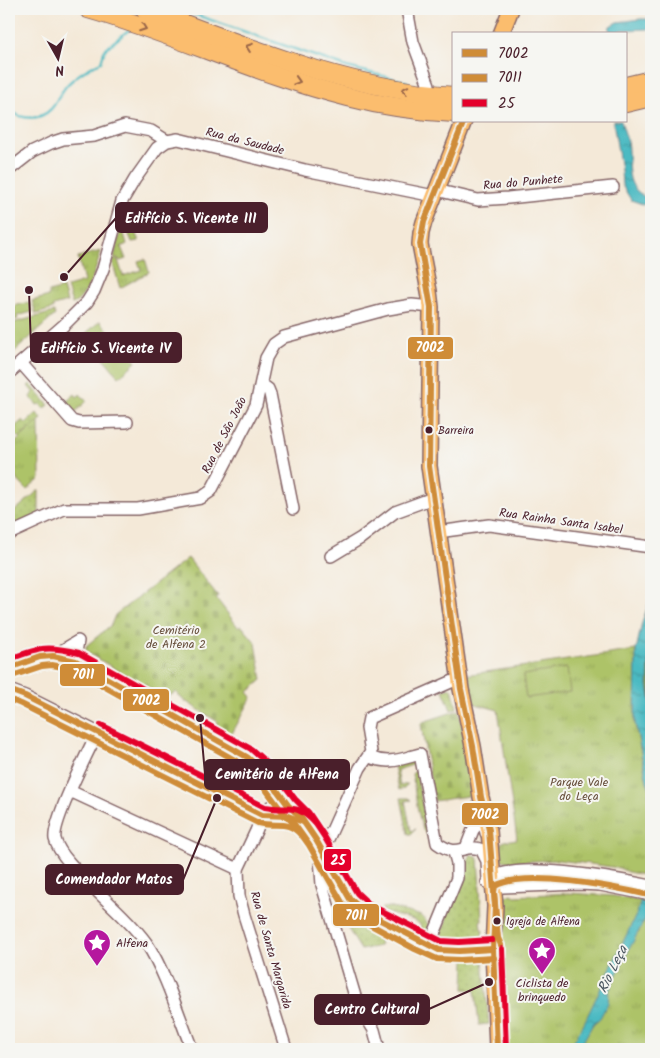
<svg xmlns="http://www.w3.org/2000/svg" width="660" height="1058" viewBox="0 0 660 1058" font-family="Kalam,sans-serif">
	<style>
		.grass { fill: url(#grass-tufts); stroke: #7c714a }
		.forest { fill: url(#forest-firs); stroke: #6a6444 }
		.cemetery { fill: url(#cemetery-stones); stroke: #7c714a }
		.garden { fill: url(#garden-dots); stroke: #7c714a }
		.pitch { fill: #adc368; stroke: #7c714a }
		.water { fill: url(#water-ripples); stroke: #4a6c76 }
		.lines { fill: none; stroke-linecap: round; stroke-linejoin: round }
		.stream { stroke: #4bbac2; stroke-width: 2.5 }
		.minor-casing { stroke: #866668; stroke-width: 14 }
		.major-casing { stroke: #866668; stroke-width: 18 }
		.highway-casing { stroke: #866668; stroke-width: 20 }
		.minor { stroke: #fff; stroke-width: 11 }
		.major { stroke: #fbbd6e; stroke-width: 15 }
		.highway { stroke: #fbbd6e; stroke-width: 18 }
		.bus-1-casing { stroke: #f6f6f2; stroke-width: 10 }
		.bus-2-casing { stroke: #f6f6f2; stroke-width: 10 }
		.bus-3-casing { stroke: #f6f6f2; stroke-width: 10 }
		.bus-1 { stroke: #cf8c37; stroke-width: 6 }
		.bus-2 { stroke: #cf8c37; stroke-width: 6 }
		.bus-3 { stroke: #e4002b; stroke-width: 6 }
		.oneway { stroke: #9a6649 }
		.bus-dot { fill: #4a1f2b; stroke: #f6f6f2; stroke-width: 2 }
		.labels { text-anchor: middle; stroke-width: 4; stroke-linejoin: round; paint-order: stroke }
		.bus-label { font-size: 11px; fill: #4a1f2b; stroke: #f6f6f2; text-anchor: start }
		.street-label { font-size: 12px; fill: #4a1f2b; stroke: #f6f6f2 }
		.park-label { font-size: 12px; fill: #68503d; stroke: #f6f6f2 }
		.poi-label { font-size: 12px; fill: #4a1f2b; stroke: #f6f6f2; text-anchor: start }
		.water-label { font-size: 14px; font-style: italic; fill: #4a5560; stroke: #f6f6f2 }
		.leader { fill: none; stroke: #4a1f2b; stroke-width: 2 }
		.callout-dot { fill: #4a1f2b; stroke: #f6f6f2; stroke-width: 2 }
		.callout { fill: #4a1f2b; stroke: #4a1f2b; stroke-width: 2 }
		.callout-label { font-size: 14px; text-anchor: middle; font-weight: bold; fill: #fff }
		.line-badge { stroke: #f6f6f2; stroke-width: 2 }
		.badge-label { font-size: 14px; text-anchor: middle; font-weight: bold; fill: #fff }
	</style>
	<defs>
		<pattern id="grass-tufts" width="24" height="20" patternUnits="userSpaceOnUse" patternTransform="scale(1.25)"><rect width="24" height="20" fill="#adc368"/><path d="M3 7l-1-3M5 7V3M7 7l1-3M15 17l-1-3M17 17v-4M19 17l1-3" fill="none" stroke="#96a75a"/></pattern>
		<pattern id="forest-firs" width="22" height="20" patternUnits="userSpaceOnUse" patternTransform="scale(1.25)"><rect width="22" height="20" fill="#8aa95c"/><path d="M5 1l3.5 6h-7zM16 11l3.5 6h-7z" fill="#73894c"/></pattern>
		<pattern id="cemetery-stones" width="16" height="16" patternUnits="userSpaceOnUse" patternTransform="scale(1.25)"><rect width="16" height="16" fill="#adc368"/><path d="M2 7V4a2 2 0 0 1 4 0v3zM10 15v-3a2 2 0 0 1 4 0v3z" fill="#96a75a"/></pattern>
		<pattern id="garden-dots" width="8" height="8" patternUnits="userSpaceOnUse" patternTransform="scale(1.25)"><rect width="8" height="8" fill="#adc368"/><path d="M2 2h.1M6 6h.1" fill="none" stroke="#96a75a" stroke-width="1.8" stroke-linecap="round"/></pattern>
		<pattern id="water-ripples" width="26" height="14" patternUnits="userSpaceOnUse" patternTransform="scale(1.25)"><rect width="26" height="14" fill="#4bbac2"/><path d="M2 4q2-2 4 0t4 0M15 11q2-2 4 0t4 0" fill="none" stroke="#40979e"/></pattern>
	</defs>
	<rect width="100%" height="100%" fill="#f6f6f2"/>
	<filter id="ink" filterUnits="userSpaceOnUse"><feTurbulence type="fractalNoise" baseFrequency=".02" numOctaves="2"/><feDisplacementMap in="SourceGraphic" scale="10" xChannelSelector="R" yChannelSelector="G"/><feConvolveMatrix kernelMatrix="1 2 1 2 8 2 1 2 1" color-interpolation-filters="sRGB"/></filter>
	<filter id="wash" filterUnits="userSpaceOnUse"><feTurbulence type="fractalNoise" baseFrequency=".0096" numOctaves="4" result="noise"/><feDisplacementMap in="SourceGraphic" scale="20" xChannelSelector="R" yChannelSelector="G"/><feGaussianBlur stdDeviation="1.12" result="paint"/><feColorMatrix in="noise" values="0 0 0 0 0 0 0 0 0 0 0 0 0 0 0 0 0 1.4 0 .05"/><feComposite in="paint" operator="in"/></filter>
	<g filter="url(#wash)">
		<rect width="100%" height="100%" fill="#f4e9d8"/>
		<g class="grass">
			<polygon points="125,211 139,241 132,242 128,232 122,226"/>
			<polygon points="120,232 124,234 127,244 121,247 126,259 120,261 119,259 114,257"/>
			<path d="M101 251C97 266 87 300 72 304L67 287 84 282 78 257Z"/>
			<polygon points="114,259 118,260 123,276 141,270 138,261 145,259 149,272 120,288 113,264"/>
			<polygon points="63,288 67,302 53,306 53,309 36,314 32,301 49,296 49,292"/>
			<polygon points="29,302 32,312 17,316 18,319 9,321 9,312 15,310 14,306"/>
			<polygon points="54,312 55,315 14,352 9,346 9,324"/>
			<polygon points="75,394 77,397 80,394 87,401 75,412 66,402"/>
			<polygon points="39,421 40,479 27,490 9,471 9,448"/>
			<polygon points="636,650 635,723 647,781 651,791 651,865 648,876 628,872 619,868 590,864 558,860 509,862 502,860 497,856 497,845 505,841 517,839 498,710 472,703 465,675"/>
			<polygon points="569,893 614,896 651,903 651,1049 507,1049 502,950 502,901 505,897 512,894 515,896"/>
		</g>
		<polygon class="forest" points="651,625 651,704 648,685 649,631"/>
		<g class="cemetery">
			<polygon points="188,558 218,596 216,598 238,627 241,625 256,643 262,680 248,692 252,697 229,739 213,731 218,722 182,699 176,692 166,698 86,652 86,646 111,625 115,615"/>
			<polygon points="459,710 475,795 434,801 421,724 423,722"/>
		</g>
		<g class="garden">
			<polygon points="30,384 49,405 44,409 40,404 37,405 30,397 33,392 28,386"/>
			<polygon points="37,413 42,419 19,438 14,433 9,437 9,427 12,429 23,420 26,423"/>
			<polygon points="39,490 39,515 9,529 9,516"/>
			<polygon points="452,688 457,708 451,710 443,690"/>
			<polygon points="411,761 414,761 415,764 397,770 400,786 408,784 404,788 399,790 394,766"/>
			<path d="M415 771H416L428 836C418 829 415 787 412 774Z"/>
			<polygon points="401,798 408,798 411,800 405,801 411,831 416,829 411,834 408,834"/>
			<polygon points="471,854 478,858 482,920 480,921 481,929 483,930 482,936 476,942 447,943 441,936 441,929 443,929 447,919 445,917"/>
			<polygon points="389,907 422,916 429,925 429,932 421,931 420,924 414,920 383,912 382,908"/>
			<polygon points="343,913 346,913 378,937 380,946 361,950 342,919 341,914"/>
			<polygon points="478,956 483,959 489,1024 479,1025 475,990 464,989 465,958"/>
		</g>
		<g class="pitch">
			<polygon points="100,321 136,362 119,377 84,335"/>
			<polygon points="567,668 570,692 526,698 523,675"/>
		</g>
		<g class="water">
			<polygon points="641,19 651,19 651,29 620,30 620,34 609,34 610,26 617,22"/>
			<path d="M613 121H621C623 127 625 134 627 140 631 166 621 187 651 200V207L631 200 622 185 621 170Z"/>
			<polygon points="651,596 648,685 651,704 651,791 647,781 635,723 636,650 642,623"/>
			<polygon points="651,865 651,908 625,957 609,991 608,1003 600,1018 593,1024 579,1049 569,1049 584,1023 637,913"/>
		</g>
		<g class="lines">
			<g class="stream">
				<polyline points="179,9 347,67 408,82"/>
				<path d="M9 110C22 120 39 121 51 109 58 101 61 90 69 83 79 73 89 68 101 62L105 49 130 29"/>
			</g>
		</g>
	</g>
	<g filter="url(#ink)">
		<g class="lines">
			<defs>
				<g id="minor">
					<polyline points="407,9 413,42 429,85"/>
					<polyline points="9,170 32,152 51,143 63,139 94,136 125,126 151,131 167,141"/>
					<polyline points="436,190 478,200 508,198 613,187"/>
					<polyline points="21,363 72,421 79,423 127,422"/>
					<polyline points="9,373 64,325 87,302 94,291 103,269 122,201 135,179 157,148 167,141 178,139 305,170 434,196"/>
					<polyline points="261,384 268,389 270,394 293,509"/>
					<polyline points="438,532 489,525 651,547"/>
					<polyline points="9,534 64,509 138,509 201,498 211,491 256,405 266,358 274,344 284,337 388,309 412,305 431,307"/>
					<polyline points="331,556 361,538 395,512 433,498"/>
					<polyline points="53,656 78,641 76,652 76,661"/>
					<polyline points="9,668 40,657 53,656 76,661 215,739 247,757 262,770 288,805 301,818 316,840 350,899 365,912 419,941 439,950 459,951 493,949"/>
					<polyline points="9,690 25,696 262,815 288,816 301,821"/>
					<path d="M97 733C88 752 52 822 55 839 59 856 85 879 98 892 114 908 134 925 147 944 166 973 179 1017 192 1049"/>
					<path d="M369 757C389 765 401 759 420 754L437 843C461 860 461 842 483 850"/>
					<polyline points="70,791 238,869"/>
					<polyline points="466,848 473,830 478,824 484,824 486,833"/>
					<polyline points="483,853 487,861 488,880 490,883 503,887 579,884 600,885 651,895"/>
					<path d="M487 882C505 857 623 880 651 886"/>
					<polyline points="429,946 457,878 457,863 454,852"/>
					<polyline points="286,1049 244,915 239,896 238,869 256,831 264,811 274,804 290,807"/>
					<polyline points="379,1049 374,1030 357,1003 322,885 320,857 360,768 371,752 367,728 369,718 460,678"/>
				</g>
				<g id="major">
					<polyline points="501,34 511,9"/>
					<polyline points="464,121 424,222 421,233 420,244 429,291 431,307 429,466 461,689 473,746 481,797 489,830 495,906 493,949 497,1049"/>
				</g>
				<g id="highway">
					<path d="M88 9C176 34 259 75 348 97 382 106 419 111 454 113"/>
					<path d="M145 9C245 46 346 89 454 96"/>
					<polyline points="626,86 651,80"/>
					<polyline points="626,103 651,97"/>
				</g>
			</defs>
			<use href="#minor" class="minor-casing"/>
			<use href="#major" class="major-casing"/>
			<use href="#highway" class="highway-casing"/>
			<use href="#minor" class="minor"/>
			<use href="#major" class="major"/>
			<use href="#highway" class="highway"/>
			<defs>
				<g id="bus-1">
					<polyline points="464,121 424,222 420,244 431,307 429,466 461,689 473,746 481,797 489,830 495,906 493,949 497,1049"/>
					<polyline points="9,668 40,657 53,656 76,661 247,757 262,770 288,805 301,818 316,840 350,899 365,912 439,950 459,951 493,949"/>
					<polyline points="9,690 25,696 262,815 288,816 303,822"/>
				</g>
				<g id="bus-2">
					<polyline points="12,676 42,666 52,665 73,669 242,764 256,776 281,810 294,824 309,845 343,904 360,919 415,949 437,959 460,960 494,958"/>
					<path d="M9 699 21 704 258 823C276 828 288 819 301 835"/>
					<path d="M501 945 498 938 494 892 495 886C526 869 614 887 649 895"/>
				</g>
				<g id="bus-3">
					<path d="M9 659C40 648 46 645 79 653L251 749 268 764 295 799 308 812 324 836 357 893 370 905 441 941 459 942 492 940"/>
					<path d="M101 725 265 807C289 812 295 801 315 823"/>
					<polyline points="502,949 506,1049"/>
				</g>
			</defs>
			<use href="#bus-1" class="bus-1-casing"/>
			<use href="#bus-2" class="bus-2-casing"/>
			<use href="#bus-3" class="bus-3-casing"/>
			<use href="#bus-1" class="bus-1"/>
			<use href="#bus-2" class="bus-2"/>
			<use href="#bus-3" class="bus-3"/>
		</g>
		<defs><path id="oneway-chevron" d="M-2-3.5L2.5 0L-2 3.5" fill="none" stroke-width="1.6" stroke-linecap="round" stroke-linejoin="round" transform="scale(1.25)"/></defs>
		<g class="oneway">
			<use href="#oneway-chevron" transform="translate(143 28) rotate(20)"/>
			<use href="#oneway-chevron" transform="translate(249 47) rotate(-160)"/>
			<use href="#oneway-chevron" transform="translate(297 81) rotate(17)"/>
			<use href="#oneway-chevron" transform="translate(405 90) rotate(-169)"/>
		</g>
	</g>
	<defs>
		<symbol id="sight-pin" viewBox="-11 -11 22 30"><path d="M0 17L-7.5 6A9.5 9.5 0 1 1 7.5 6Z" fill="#b5179e" stroke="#f6f6f2"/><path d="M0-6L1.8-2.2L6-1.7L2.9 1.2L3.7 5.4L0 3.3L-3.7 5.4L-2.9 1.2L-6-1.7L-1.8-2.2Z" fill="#fff"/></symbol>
	</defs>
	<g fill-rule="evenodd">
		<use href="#sight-pin" x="81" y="927" width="32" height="43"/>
		<use href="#sight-pin" x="526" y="935" width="32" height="43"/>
	</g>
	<g class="bus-dot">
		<circle cx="429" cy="430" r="4.5"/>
		<circle cx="497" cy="921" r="4.5"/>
	</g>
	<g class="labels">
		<g class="bus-label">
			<text x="438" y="434">Barreira</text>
			<text x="506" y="925">Igreja de Alfena</text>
		</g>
		<g class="street-label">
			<text transform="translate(245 141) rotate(14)" y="4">Rua da Saudade</text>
			<text transform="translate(523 182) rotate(-5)" y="4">Rua do Punhete</text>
			<text transform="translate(224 435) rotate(-63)" y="4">Rua de São João</text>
			<text transform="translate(561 521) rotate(8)" y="4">Rua Rainha Santa Isabel</text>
			<text transform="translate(271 950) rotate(74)" y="4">Rua de Santa Margarida</text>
		</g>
		<g class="park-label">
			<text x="176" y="634">Cemitério<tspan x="176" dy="14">de Alfena 2</tspan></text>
			<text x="579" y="786">Parque Vale<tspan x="579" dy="14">do Leça</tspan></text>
		</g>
		<g class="poi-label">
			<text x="116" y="947">Alfena</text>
			<text x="542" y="987" text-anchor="middle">Ciclista de<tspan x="542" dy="14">brinquedo</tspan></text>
		</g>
		<g class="water-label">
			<text transform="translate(612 969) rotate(-64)" y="5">Rio Leça</text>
		</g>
	</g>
	<path class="leader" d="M64 277L116 218M29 290L31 348M200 718L205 774M217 798L183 880M489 982L429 1009"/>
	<g class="callout-dot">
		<circle cx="64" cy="277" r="5"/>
		<circle cx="29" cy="290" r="5"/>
		<circle cx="200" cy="718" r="5"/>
		<circle cx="217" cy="798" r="5"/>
		<circle cx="489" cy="982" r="5"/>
	</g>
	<g class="callout">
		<rect x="116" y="203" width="151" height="29" rx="5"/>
		<rect x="31" y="333" width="150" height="29" rx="5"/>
		<rect x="205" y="760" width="144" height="29" rx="5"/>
		<rect x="46" y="865" width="137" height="29" rx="5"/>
		<rect x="315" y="995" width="114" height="29" rx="5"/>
	</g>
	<g class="callout-label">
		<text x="191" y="223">Edifício S. Vicente III</text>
		<text x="106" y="353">Edifício S. Vicente IV</text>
		<text x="277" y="779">Cemitério de Alfena</text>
		<text x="114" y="884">Comendador Matos</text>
		<text x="372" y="1014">Centro Cultural</text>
	</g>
	<g class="line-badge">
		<rect x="407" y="336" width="47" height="24" rx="5" fill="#cf8c37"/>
		<rect x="59" y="663" width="47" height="24" rx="5" fill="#cf8c37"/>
		<rect x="122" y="688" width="48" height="24" rx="5" fill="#cf8c37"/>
		<rect x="461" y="802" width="48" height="24" rx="5" fill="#cf8c37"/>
		<rect x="323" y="848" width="29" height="24" rx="5" fill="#e4002b"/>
		<rect x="332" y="903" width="48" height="24" rx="5" fill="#cf8c37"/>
	</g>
	<g class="badge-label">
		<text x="430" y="352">7002</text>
		<text x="83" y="679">7011</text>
		<text x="146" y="705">7002</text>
		<text x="485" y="819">7002</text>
		<text x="338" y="865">25</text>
		<text x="356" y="920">7011</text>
	</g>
	<rect width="660" height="1058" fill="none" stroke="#f6f6f2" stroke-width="30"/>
	<rect x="452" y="32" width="175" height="90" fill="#f6f6f2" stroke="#b1a0a2"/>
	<rect x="462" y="49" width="25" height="8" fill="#cf8c37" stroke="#b1a0a2"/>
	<text x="498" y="58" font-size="15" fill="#4a1f2b">7002</text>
	<rect x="462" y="74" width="25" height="8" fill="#cf8c37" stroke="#b1a0a2"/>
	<text x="498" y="82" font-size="15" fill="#4a1f2b">7011</text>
	<rect x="462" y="99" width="25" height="8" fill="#e4002b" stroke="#b1a0a2"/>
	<text x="498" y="108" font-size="15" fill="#4a1f2b">25</text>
	<g transform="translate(58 58) rotate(172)" stroke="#f6f6f2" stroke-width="4" paint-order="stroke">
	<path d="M0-4L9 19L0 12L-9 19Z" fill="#4a1f2b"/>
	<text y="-8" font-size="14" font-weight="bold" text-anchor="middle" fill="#4a1f2b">N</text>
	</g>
</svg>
